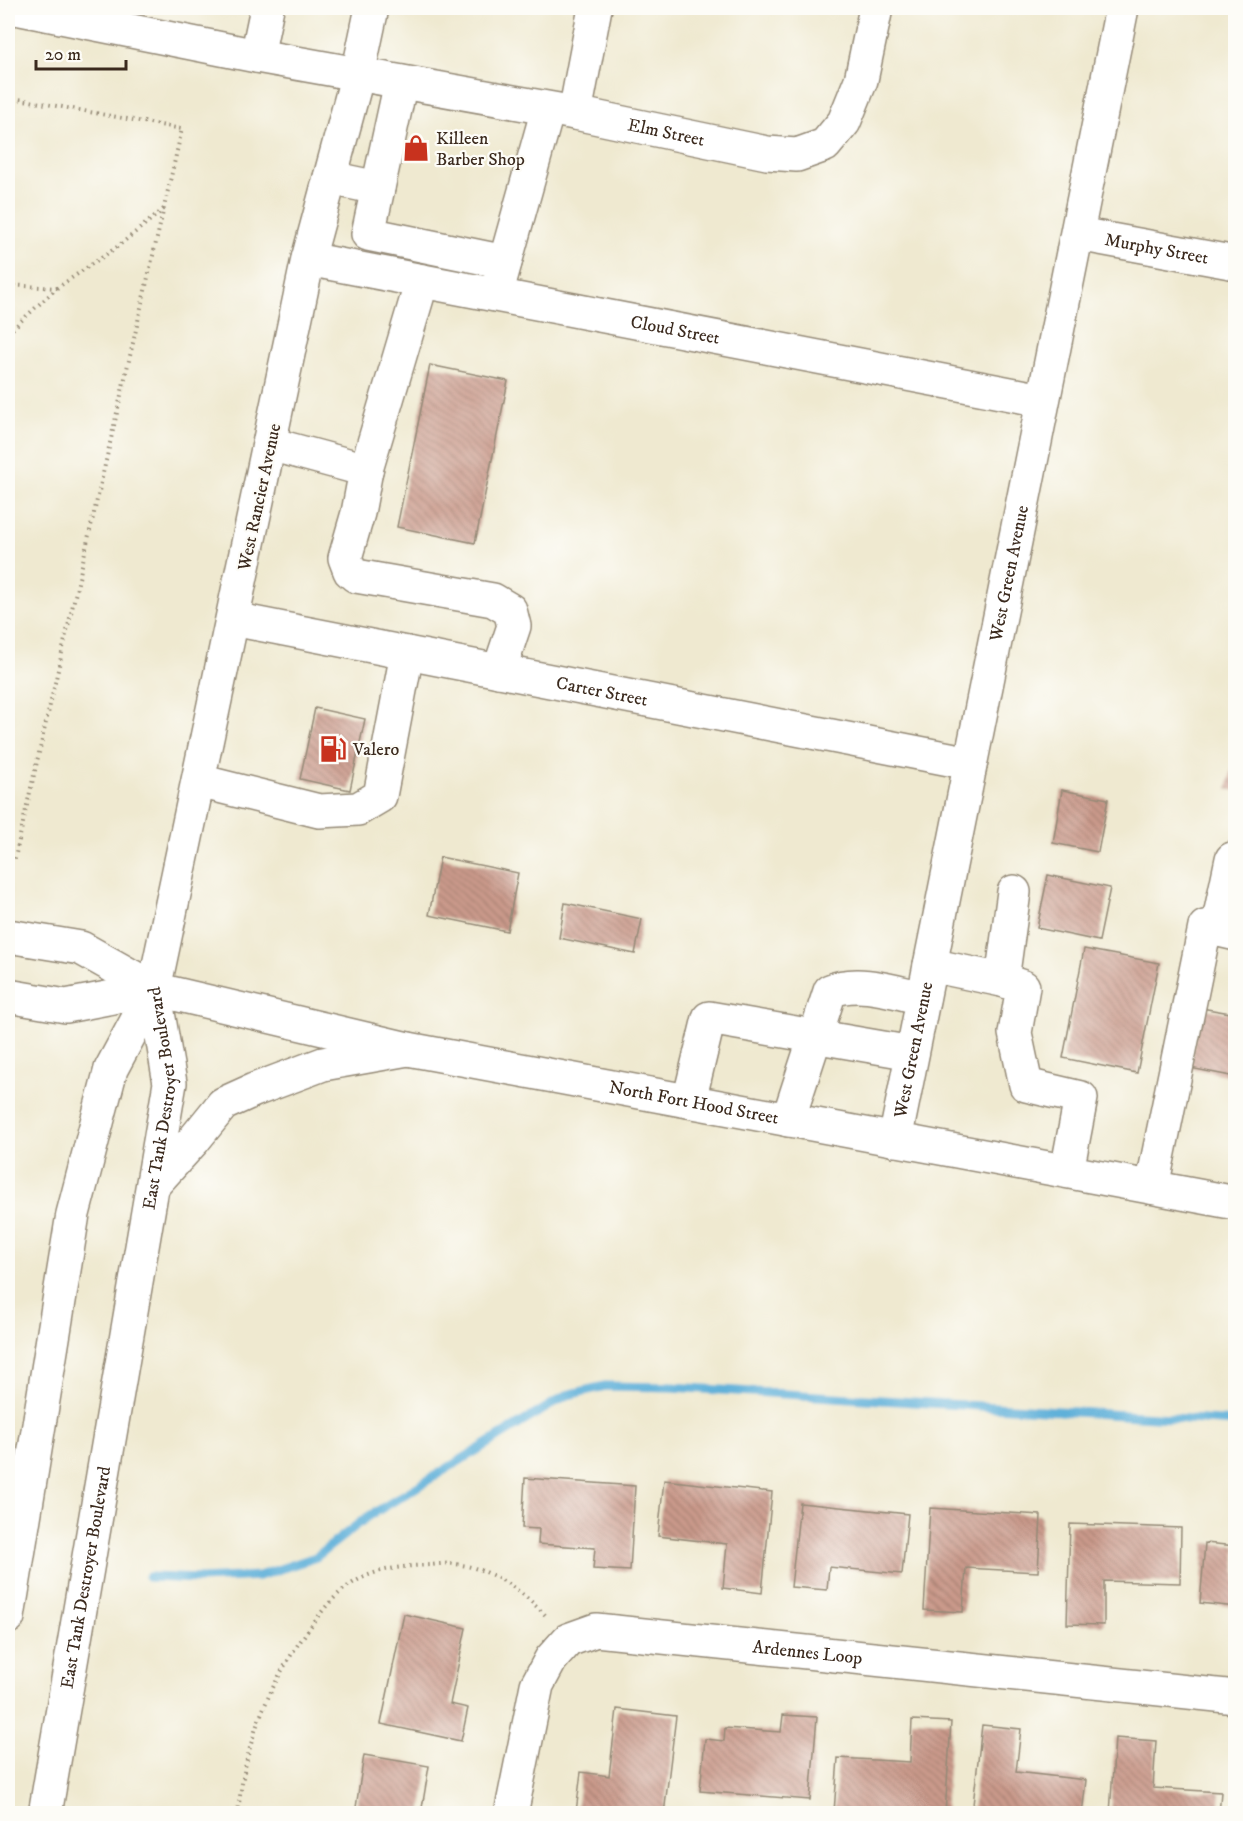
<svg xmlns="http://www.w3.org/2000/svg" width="1243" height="1821" viewBox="0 0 1243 1821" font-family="'IM FELL DW Pica',serif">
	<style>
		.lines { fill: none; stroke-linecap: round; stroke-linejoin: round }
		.stream { stroke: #5fb0d9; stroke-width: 9 }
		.building { fill: url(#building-back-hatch) }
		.minor-casing { stroke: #958a77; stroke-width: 36 }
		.major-casing { stroke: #958a77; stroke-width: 36 }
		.path { stroke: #958a77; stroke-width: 4; stroke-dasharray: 1.5 4.5; stroke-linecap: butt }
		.minor { stroke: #fff; stroke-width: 33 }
		.major { stroke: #fff; stroke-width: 33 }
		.labels { text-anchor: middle; stroke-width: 4.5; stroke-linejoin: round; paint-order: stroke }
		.street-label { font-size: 18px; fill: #3b2a1e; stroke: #fdfcf7 }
		.poi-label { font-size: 18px; fill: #3b2a1e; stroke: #fdfcf7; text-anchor: start }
	</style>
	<defs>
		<pattern id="building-back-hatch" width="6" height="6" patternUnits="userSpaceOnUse" patternTransform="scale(1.5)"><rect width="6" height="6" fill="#ca9a8b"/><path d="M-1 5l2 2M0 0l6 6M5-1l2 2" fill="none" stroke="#a57e71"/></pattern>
	</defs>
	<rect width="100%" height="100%" fill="#fdfcf7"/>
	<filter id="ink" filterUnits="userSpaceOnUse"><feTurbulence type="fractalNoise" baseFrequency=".0167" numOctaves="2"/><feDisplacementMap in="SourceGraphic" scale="12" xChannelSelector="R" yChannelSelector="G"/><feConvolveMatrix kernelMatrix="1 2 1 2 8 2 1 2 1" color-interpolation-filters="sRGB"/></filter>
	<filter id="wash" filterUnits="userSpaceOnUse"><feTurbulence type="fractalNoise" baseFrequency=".008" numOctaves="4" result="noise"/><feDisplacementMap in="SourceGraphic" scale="24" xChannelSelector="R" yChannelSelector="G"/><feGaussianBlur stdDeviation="1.35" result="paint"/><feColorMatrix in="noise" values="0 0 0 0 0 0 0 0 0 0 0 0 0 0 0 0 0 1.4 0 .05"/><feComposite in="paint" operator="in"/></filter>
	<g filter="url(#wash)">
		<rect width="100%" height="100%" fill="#efe9d0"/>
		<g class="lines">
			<polyline class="stream" points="149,1577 201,1579 259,1576 316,1557 366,1518 567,1395 605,1386 672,1387 1236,1422"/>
		</g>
		<g id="blocks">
			<g class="building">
				<polygon points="430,365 508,381 475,543 397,527"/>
				<polygon points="315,708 365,719 350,790 300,779"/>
				<polygon points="1235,756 1236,756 1236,791 1227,789"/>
				<polygon points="1062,790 1108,799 1098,852 1053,843"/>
				<polygon points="440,857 518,873 507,931 429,915"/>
				<polygon points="1048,875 1110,888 1099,941 1037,928"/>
				<polygon points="565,903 642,919 635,954 559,938"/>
				<polygon points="1084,949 1159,963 1137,1073 1063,1058"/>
				<polygon points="1201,1008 1236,1014 1236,1077 1190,1068"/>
				<polygon points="525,1478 635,1486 630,1571 593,1569 595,1548 538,1544 539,1529 522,1528"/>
				<polygon points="664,1480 772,1492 762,1593 723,1588 727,1544 658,1536"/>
				<polygon points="800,1503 908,1514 902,1574 829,1567 827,1590 791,1587"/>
				<polygon points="930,1508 1041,1515 1038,1572 966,1568 963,1612 924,1610"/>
				<polygon points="1070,1524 1181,1528 1180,1583 1104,1581 1104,1625 1067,1624"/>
				<polygon points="1205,1543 1236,1546 1236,1607 1200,1603"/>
				<polygon points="404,1614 466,1628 450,1704 468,1708 461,1741 381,1724"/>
				<polygon points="617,1709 676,1716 664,1814 589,1814 576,1812 581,1772 609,1776"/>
				<polygon points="783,1715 817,1717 810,1800 700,1791 705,1739 724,1741 725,1728 781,1732"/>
				<polygon points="912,1720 951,1722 945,1814 834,1812 838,1758 910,1762"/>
				<polygon points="982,1725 1021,1729 1016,1772 1086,1780 1082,1814 972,1814"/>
				<polygon points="1115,1738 1156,1741 1153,1788 1221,1792 1219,1814 1110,1814"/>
				<polygon points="364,1755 429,1766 421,1814 355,1814"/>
			</g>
		</g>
	</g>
	<g filter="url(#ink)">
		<use href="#blocks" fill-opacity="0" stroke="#958a77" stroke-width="1.5"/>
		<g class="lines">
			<defs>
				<g id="minor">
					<path id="s1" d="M16 8 257 56 575 113 767 153 797 155 825 145 844 122 861 80 876 8"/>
					<polyline points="257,56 267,8"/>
					<polyline points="401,82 368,234 505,262"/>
					<polyline points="575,113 595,8"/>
					<polyline points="330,178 378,188"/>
					<path id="s2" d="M1078 234 1236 263"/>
					<path id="s3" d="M308 259 1042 400"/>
					<polyline points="499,284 548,109"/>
					<polyline points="270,444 366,470 358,513 345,558 350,571 356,576 493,600 510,610 514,626 499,671"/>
					<polyline points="366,470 422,281"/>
					<path id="s4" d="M233 619 970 763"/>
					<polyline points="199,781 319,811 358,809 380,796 407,653"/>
					<polyline points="1217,930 1232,859 1236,860"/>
					<polyline points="8,936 81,948 154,989"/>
					<polyline points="930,965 1002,980 1023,987 1015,1033 1026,1085 1081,1098 1067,1171"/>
					<polyline points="1002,980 1014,892"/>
					<polyline points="8,996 66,1006 154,989"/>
					<polyline points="689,1101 709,1018 912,1053"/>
					<path d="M788 1120 830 991C858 979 895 992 923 998"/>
					<path id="s5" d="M895 1140 1122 8"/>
					<polyline points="154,1184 193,1141 223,1104 254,1090 323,1064 408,1049"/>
					<polyline points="1152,1187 1205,927 1236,934"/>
					<polyline points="8,1617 73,1214 111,1069 154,989"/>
					<path id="s6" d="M45 1814 170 1083 154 989"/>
					<path id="s7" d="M511 1814 537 1685 551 1659 568 1640 596 1630 1236 1697"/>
				</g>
				<g id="major">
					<path id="s8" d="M372 8 358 74 308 259 154 989 408 1049 1236 1203"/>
				</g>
			</defs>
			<use href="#minor" class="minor-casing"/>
			<use href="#major" class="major-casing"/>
			<g class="path">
				<polyline points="8,97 182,129 14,862"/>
				<polyline points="8,285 57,288"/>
				<polyline points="8,333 57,288 117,247 164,209"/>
				<path d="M238 1814C244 1746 267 1687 306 1633 320 1613 335 1593 356 1581 379 1568 406 1566 431 1565 439 1564 447 1563 454 1564 490 1567 524 1592 547 1617"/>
			</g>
			<use href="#minor" class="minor"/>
			<use href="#major" class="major"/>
		</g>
	</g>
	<defs>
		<symbol id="shop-bare" viewBox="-9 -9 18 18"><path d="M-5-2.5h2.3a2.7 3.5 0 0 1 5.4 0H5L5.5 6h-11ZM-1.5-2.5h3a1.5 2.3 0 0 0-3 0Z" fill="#c8321e" stroke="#fdfcf7" stroke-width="2.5" paint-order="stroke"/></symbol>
		<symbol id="fuel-bare" viewBox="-9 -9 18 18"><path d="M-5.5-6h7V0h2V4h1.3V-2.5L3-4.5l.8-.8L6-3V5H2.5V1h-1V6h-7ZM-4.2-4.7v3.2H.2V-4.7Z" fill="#c8321e" stroke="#fdfcf7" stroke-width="2.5" paint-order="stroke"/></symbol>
	</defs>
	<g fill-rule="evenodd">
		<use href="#shop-bare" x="397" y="129" width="38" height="38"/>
		<use href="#fuel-bare" x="314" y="730" width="38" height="38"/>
	</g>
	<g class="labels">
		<g class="street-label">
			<text dy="6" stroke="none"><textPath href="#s1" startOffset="662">Elm Street</textPath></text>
			<text dy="6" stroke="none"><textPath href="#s2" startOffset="80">Murphy Street</textPath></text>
			<text dy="6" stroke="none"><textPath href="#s3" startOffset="374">Cloud Street</textPath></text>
			<text transform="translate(259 497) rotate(-78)" y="6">West Rancier Avenue</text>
			<text dy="6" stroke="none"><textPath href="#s5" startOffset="578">West Green Avenue</textPath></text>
			<text dy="6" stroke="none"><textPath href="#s4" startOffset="376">Carter Street</textPath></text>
			<text dy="6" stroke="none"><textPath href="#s5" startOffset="92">West Green Avenue</textPath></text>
			<text dy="6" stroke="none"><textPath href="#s8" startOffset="1557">North Fort Hood Street</textPath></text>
			<text dy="6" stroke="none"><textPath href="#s6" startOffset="726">East Tank Destroyer Boulevard</textPath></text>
			<text dy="6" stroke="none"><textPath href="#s6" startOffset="240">East Tank Destroyer Boulevard</textPath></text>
			<text dy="6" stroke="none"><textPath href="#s7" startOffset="429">Ardennes Loop</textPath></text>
		</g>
		<g class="poi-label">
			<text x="436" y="144">Killeen<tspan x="436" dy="21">Barber Shop</tspan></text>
			<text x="353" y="755">Valero</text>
		</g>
	</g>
	<rect width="1243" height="1821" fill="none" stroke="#fdfcf7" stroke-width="30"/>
	<path d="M36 60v9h90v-9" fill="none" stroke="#3b2a1e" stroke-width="3"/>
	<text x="45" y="60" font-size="18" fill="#3b2a1e" stroke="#fdfcf7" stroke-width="4.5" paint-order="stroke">20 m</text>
</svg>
